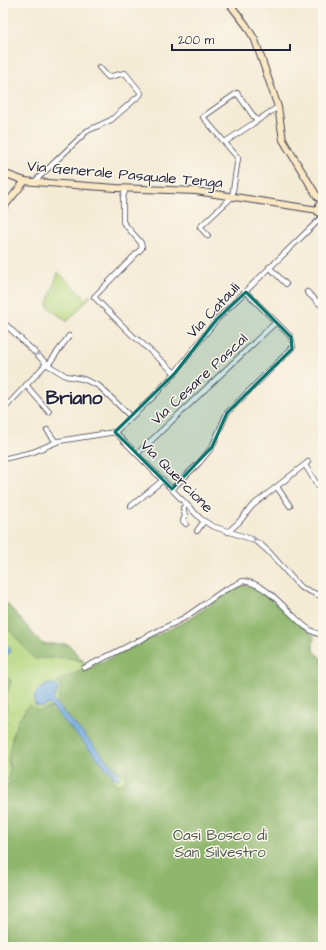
<svg xmlns="http://www.w3.org/2000/svg" width="326" height="950" viewBox="0 0 326 950" font-family="'Architects Daughter',sans-serif">
	<style>
		.green { fill: #b3d57d; stroke: #6a7c5c }
		.forest { fill: #8eb66c; stroke: #586c54 }
		.water { fill: #73abe2; stroke: #4a668e }
		.lines { fill: none; stroke-linecap: round; stroke-linejoin: round }
		.street-casing { stroke: #424052; stroke-width: 6 }
		.secondary-casing { stroke: #424052; stroke-width: 8 }
		.street { stroke: #fff; stroke-width: 4.5 }
		.secondary { stroke: #fae7c3; stroke-width: 6 }
		.oneway { stroke: #9c9ca7 }
		.marked { fill: #0f766e; fill-opacity: 0.2; stroke: #0f766e; stroke-width: 3; stroke-linejoin: round }
		.labels { text-anchor: middle; stroke-width: 3; stroke-linejoin: round; paint-order: stroke }
		.street-label { font-size: 15px; fill: #22223b; stroke: #fbf7ec }
		.park-label { font-size: 15px; fill: #4e584f; stroke: #fbf7ec }
		.district-label { font-size: 19px; font-weight: bold; fill: #22223b; stroke: #fbf7ec }
	</style>
	<rect width="100%" height="100%" fill="#fbf7ec"/>
	<filter id="ink" filterUnits="userSpaceOnUse"><feTurbulence type="fractalNoise" baseFrequency=".025" numOctaves="2"/><feDisplacementMap in="SourceGraphic" scale="8" xChannelSelector="R" yChannelSelector="G"/><feConvolveMatrix kernelMatrix="1 2 1 2 8 2 1 2 1" color-interpolation-filters="sRGB"/></filter>
	<filter id="wash" filterUnits="userSpaceOnUse"><feTurbulence type="fractalNoise" baseFrequency=".012" numOctaves="4" result="noise"/><feDisplacementMap in="SourceGraphic" scale="16" xChannelSelector="R" yChannelSelector="G"/><feGaussianBlur stdDeviation="0.9" result="paint"/><feColorMatrix in="noise" values="0 0 0 0 0 0 0 0 0 0 0 0 0 0 0 0 0 1.4 0 .05"/><feComposite in="paint" operator="in"/></filter>
	<g filter="url(#wash)">
		<rect width="100%" height="100%" fill="#f4ebd5"/>
		<g class="green">
			<polygon points="58,272 86,299 90,295 91,296 67,322 47,306"/>
			<polygon points="3,599 42,644 68,644 84,662 145,773 110,804 3,813"/>
		</g>
		<g class="forest">
			<polygon points="244,585 257,588 314,636 313,649 323,661 323,947 3,947 3,786 11,783 8,780 10,770 8,760 13,733 19,719 29,705 39,711 52,707 111,773 114,783 121,785 126,779 124,774 115,770 57,704 61,690 58,681 110,658 186,621 232,590"/>
			<polygon points="3,599 42,644 68,644 84,662 65,657 35,659 3,623"/>
			<polygon points="3,672 11,681 6,698 7,711 5,719 7,722 3,725"/>
		</g>
		<g class="water">
			<polygon points="3,640 11,650 9,654 4,656"/>
			<path d="M49 684H55L58 688 57 693 53 700 121 776 117 780 49 704 42 707 35 705C31 695 40 687 49 684Z"/>
		</g>
	</g>
	<g filter="url(#ink)">
		<g class="lines">
			<defs>
				<g id="street">
					<polyline points="225,142 278,107"/>
					<polyline points="34,182 87,131 111,120 140,95 141,93 125,73 108,77 99,67"/>
					<polyline points="126,188 123,197 123,222 141,243 142,248 94,297 133,336"/>
					<polyline points="208,236 200,227 232,197 238,158 203,117 237,93 257,121"/>
					<polyline points="269,267 286,284"/>
					<polyline points="307,292 323,307"/>
					<polyline points="3,322 48,365 66,376 83,379 99,386 131,417"/>
					<polyline points="136,338 175,373"/>
					<polyline points="48,365 69,336"/>
					<polyline points="26,385 49,412"/>
					<polyline points="3,401 8,405"/>
					<polyline points="3,410 47,363"/>
					<polyline points="47,430 56,442"/>
					<polyline points="115,432 201,519 212,526 251,539 260,544 270,553 300,587 323,597"/>
					<polyline points="138,453 276,322"/>
					<polyline points="3,459 33,452 59,441 115,432 153,397 175,373 217,319 323,216"/>
					<polyline points="305,465 323,494"/>
					<polyline points="277,487 290,506"/>
					<polyline points="172,489 199,463 212,447 227,413 293,347 291,337 246,292"/>
					<polyline points="131,506 163,480"/>
					<polyline points="186,524 183,521 185,516 183,508 187,505"/>
					<polyline points="197,531 204,521"/>
					<polyline points="228,532 239,522 252,506 308,462"/>
					<path d="M84 668 184 618 223 591 243 581C277 585 297 632 323 635"/>
				</g>
				<g id="secondary">
					<polyline points="229,3 246,25 255,40 278,107 283,140 317,196 323,202"/>
					<polyline points="3,173 25,181 34,182 116,188 196,191 318,210"/>
					<polyline points="323,204 319,205 318,212 323,214"/>
					<polyline points="3,208 25,181"/>
				</g>
			</defs>
			<use href="#street" class="street-casing"/>
			<use href="#secondary" class="secondary-casing"/>
			<use href="#street" class="street"/>
			<use href="#secondary" class="secondary"/>
		</g>
		<defs><path id="oneway-chevron" d="M-2-3.5L2.5 0L-2 3.5" fill="none" stroke-width="1.6" stroke-linecap="round" stroke-linejoin="round"/></defs>
		<g class="oneway">
			<use href="#oneway-chevron" transform="translate(36 353) rotate(43)"/>
			<use href="#oneway-chevron" transform="translate(253 540) rotate(28)"/>
		</g>
	</g>
	<path class="marked" d="M246 292 291 337 292 349 227 413 212 447 172 489 115 432 175 373 217 319Z"/>
	<g class="labels">
		<g class="street-label">
			<text transform="translate(125 174) rotate(5)" y="5">Via Generale Pasquale Tenga</text>
			<text transform="translate(213 310) rotate(-47)" y="5">Via Catauli</text>
			<text transform="translate(199 379) rotate(-43)" y="5">Via Cesare Pascal</text>
			<text transform="translate(177 476) rotate(45)" y="5">Via Quercione</text>
		</g>
		<g class="park-label">
			<text x="220" y="840">Oasi Bosco di<tspan x="220" dy="17">San Silvestro</tspan></text>
		</g>
		<g class="district-label">
			<text x="74" y="404">Briano</text>
		</g>
	</g>
	<rect width="326" height="950" fill="none" stroke="#fbf7ec" stroke-width="16"/>
	<path d="M172 44v6h118v-6" fill="none" stroke="#22223b" stroke-width="2"/>
	<text x="178" y="44" font-size="12" fill="#22223b" stroke="#fbf7ec" stroke-width="3" paint-order="stroke">200 m</text>
</svg>
